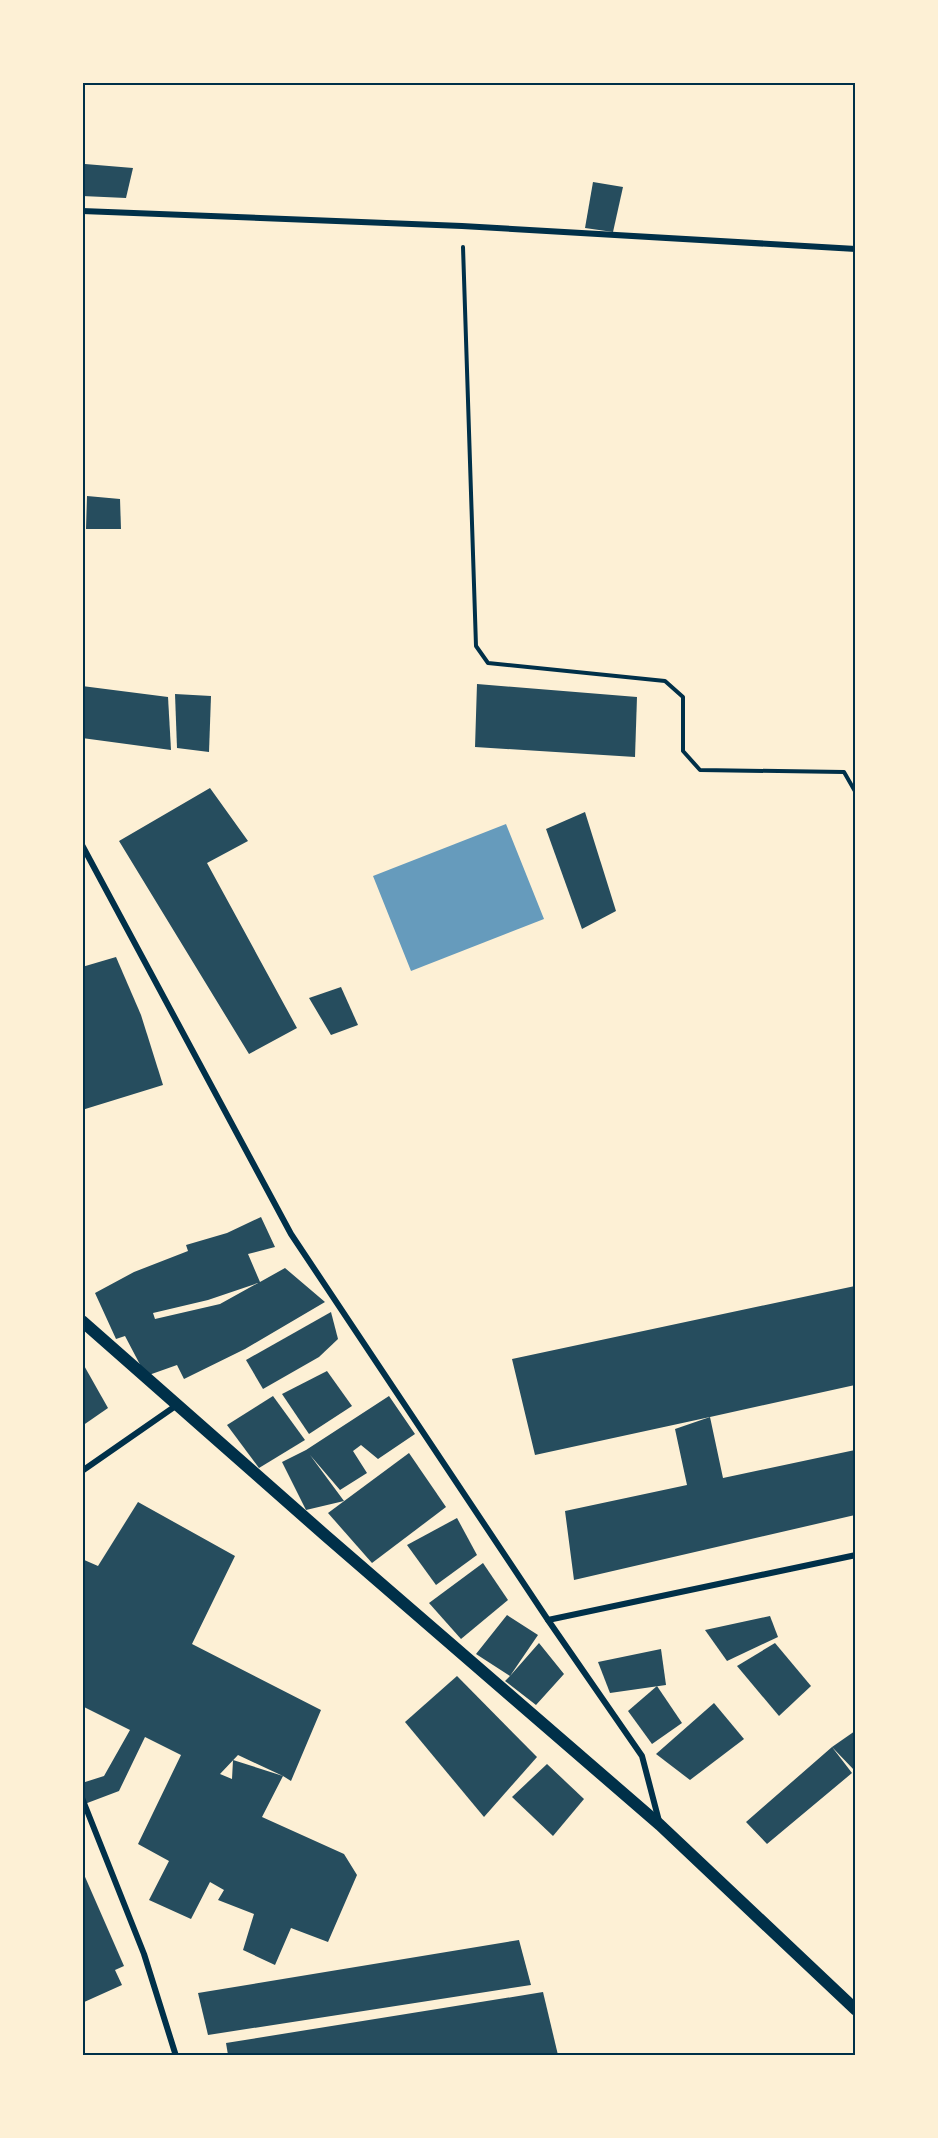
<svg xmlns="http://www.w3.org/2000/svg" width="938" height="2138" viewBox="0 0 938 2138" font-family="'DejaVu Sans',sans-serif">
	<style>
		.water { fill: #669bbc }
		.building { fill: #264d5e; fill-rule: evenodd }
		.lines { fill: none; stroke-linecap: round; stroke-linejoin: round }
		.path { stroke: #003049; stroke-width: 4 }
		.minor { stroke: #003049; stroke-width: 6 }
		.secondary { stroke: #003049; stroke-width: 12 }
		.neatline { fill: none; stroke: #003049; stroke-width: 2 }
	</style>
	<rect width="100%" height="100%" fill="#fdf0d5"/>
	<polygon class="water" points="506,824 544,919 411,971 373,876"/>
	<g class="building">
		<polygon points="85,164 133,168 126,198 82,196"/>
		<polygon points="593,182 623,187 613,232 585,228"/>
		<polygon points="87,496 120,499 121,529 86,529"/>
		<polygon points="477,684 637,697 635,757 475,747"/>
		<polygon points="82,686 168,697 171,750 82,738"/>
		<polygon points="175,694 211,696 209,752 177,748"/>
		<polygon points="210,788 248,841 207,863 297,1028 249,1054 119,841"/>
		<polygon points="585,812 616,911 582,929 546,829"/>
		<polygon points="116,957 141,1015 163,1085 82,1110 82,967"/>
		<polygon points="341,987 358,1025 331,1035 309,998"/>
		<path d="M261 1217 275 1247 248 1254 260 1282 285 1268 325 1302 245 1349 184 1379 177 1365 146 1376 125 1336 116 1339 95 1293 134 1272 188 1251 186 1245 227 1233ZM258 1283 220 1304 155 1319 153 1313 208 1300Z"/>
		<polygon points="855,1286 855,1385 710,1417 723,1478 855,1450 855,1515 574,1580 565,1511 687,1485 675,1429 710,1417 535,1455 512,1359"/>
		<polygon points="331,1312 338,1339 319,1357 263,1389 246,1360"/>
		<polygon points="82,1362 108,1408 82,1426"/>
		<polygon points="327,1371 352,1406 309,1434 282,1394"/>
		<polygon points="273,1396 305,1440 259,1468 227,1425"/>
		<polygon points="389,1396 415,1434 378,1459 361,1445 353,1451 367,1473 340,1490 310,1455 344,1501 306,1510 282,1462 306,1450"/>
		<polygon points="409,1453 446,1507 372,1563 328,1513"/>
		<path d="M138 1502 235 1556 192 1644 321 1710 291 1781 283 1776 262 1817 344 1854 357 1875 328 1942 291 1928 275 1965 243 1950 254 1914 218 1900 224 1890 210 1882 191 1919 149 1900 169 1861 138 1844 181 1755 145 1737 119 1791 82 1805V1783L104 1776 130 1730 82 1706V1559L98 1566ZM238 1755 283 1776 233 1760 232 1779 220 1774Z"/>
		<polygon points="457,1518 477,1555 436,1585 407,1545"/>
		<polygon points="483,1563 508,1600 461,1639 429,1603"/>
		<polygon points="507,1615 538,1635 510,1676 539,1643 564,1674 536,1705 505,1681 510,1676 476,1654"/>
		<polygon points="770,1616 778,1637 727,1661 705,1630"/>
		<polygon points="775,1643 811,1686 779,1716 737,1666"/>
		<polygon points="661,1649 666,1685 610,1693 598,1662"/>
		<polygon points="457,1676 537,1757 484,1817 405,1722"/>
		<polygon points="657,1686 682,1723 652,1744 628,1711"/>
		<polygon points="714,1703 744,1739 690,1780 656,1754"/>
		<polygon points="855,1731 855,1771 832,1747 852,1773 767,1844 746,1822 832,1747"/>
		<polygon points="547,1764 584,1799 553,1836 512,1797"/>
		<polygon points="82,1870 124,1966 115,1970 122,1985 82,2003"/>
		<polygon points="519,1940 531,1985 208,2035 198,1993"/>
		<polygon points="543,1992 558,2055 228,2055 226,2043"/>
	</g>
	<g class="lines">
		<polyline class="path" points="463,247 476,646 488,663 665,681 683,697 683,751 700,770 844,772 856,793"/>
		<g class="minor">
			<polyline points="82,211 462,226 856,249"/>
			<polyline points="82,845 291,1234 548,1620 642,1756 659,1821"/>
			<polyline points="82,1471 177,1405"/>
			<polyline points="548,1620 856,1555"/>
			<polyline points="82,1798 144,1954 176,2056"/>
		</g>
		<polyline class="secondary" points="82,1321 326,1536 660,1825 856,2010"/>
	</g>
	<rect width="938" height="2138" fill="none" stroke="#fdf0d5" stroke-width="168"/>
	<rect x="84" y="84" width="770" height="1970" class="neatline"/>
</svg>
